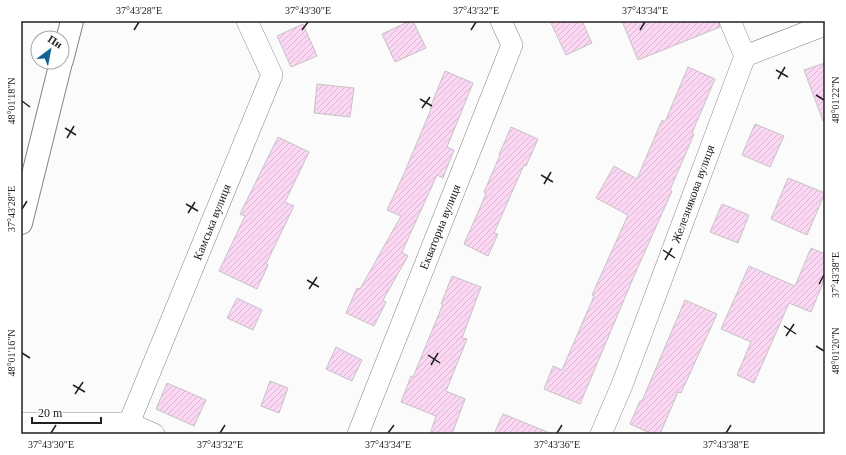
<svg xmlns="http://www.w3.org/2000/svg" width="846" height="455" viewBox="0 0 846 455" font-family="'Times New Roman',serif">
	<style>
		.building { fill: url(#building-hatch); stroke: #c5c3c4 }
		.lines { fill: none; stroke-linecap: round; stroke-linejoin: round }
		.minor-casing { stroke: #848486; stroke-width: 22 }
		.tertiary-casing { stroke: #848486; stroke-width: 24 }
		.minor { stroke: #fff; stroke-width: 21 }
		.tertiary { stroke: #fff; stroke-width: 22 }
		.ticks { fill: none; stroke: #212122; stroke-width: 1.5 }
		.labels { text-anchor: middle; stroke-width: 3; stroke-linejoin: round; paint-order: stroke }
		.street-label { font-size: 12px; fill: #212122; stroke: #fff }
		.neatline { fill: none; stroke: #212122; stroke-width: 1.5 }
		.ticks-label { font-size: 10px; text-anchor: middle; fill: #212122 }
	</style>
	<defs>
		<pattern id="building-hatch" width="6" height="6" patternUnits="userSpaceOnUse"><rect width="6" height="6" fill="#fbd7f3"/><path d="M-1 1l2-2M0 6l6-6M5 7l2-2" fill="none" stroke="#d7b8d0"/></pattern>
	</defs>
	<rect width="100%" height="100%" fill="#fbfbfc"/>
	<g class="building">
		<polygon points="410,21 413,21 426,48 395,62 382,34"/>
		<polygon points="550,21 582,21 592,43 566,55"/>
		<polygon points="622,21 718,21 720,27 638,60"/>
		<polygon points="303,24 317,56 291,67 277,36"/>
		<polygon points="825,63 825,121 823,121 804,70"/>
		<polygon points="688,67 715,79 692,133 694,134 670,190 672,191 634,276 580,404 544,389 553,366 562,370 594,296 592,295 628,215 596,198 614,166 637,179 662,120 665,122"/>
		<polygon points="445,71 473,83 447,147 454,150 443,178 437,175 402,252 408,256 383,300 386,302 374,326 346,313 357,288 360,289 401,216 387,210 403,176 431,109 430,108"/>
		<polygon points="317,84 354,88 350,117 314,113"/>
		<polygon points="755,124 784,136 770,167 742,155"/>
		<polygon points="511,127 538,139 526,166 524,165 494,233 498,234 488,256 464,244 486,194 484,192 500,155 499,155"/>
		<polygon points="278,137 309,152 285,202 294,206 266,264 268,265 257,289 219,271 245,216 240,214"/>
		<polygon points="788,178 825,193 807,235 771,219"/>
		<polygon points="722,204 749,215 738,243 710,232"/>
		<polygon points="811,248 825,254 825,278 811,312 789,303 754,383 737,375 751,342 721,329 749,266 795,286"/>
		<polygon points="452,276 481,287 462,338 467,339 446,391 465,399 452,434 430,434 436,416 401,402 411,376 413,377 443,304 441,304"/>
		<polygon points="237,298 262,310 253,330 227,318"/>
		<polygon points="685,300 717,314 681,393 678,392 660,434 652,434 630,424 640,401 642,401"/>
		<polygon points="336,347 362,360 352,381 326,369"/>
		<polygon points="270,381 288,388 279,413 261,406"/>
		<polygon points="167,383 206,400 194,426 156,409"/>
		<polygon points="503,414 550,433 550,434 494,434"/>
	</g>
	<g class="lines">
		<defs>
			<g id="minor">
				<polyline points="730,21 745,56"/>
				<polyline points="21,423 129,423 154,434"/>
				<polyline points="129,423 272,75 247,21"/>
				<polyline points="358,434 512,45 501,21"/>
				<polyline points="601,434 622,385 745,56 825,25"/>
			</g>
			<g id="tertiary">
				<polyline points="62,60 72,21"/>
				<polyline points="21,223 61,62"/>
			</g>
		</defs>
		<use href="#minor" class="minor-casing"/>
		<use href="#tertiary" class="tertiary-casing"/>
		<use href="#minor" class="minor"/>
		<use href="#tertiary" class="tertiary"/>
	</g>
	<path class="ticks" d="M134 30 139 22M302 30 308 22M471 30 476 22M640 30 645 22M776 70 788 77M778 79 785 67M816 95 824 100M420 99 432 106M22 101 30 107M422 108 430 97M65 128 76 135M67 138 74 126M541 175 553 182M544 184 551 172M186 204 198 211M22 209 27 201M188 213 195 202M663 250 675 258M665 260 672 248M307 280 319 287M819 284 824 275M309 289 317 277M784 326 796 334M786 336 794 324M816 346 824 351M22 353 30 358M428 355 440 363M431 365 438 353M73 385 85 392M75 394 83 382M51 433 56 425M220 433 225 425M388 433 394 425M557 433 562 425M726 433 731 425"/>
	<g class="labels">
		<g class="street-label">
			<text transform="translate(693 194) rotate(-70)" y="4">Железнякова вулиця</text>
			<text transform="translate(212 222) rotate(-68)" y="4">Камська вулиця</text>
			<text transform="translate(440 227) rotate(-68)" y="4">Екваторна вулиця</text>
		</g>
	</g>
	<rect width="846" height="455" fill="none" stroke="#ffffff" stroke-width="44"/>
	<g transform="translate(50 50) rotate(32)"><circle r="19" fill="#ffffff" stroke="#a6a6a7"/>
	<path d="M0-3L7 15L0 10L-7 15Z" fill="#126496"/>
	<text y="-6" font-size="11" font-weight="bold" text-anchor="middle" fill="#212122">Пн</text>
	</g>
	<path d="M32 417v6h69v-6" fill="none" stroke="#212122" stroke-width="2"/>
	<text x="38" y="417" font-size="12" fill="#212122" stroke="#ffffff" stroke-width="3" paint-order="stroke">20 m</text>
	<rect x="22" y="22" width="802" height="411" class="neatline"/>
	<g class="ticks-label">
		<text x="139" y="14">37°43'28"E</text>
		<text x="308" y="14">37°43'30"E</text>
		<text x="476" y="14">37°43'32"E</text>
		<text x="645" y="14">37°43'34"E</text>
		<text transform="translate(835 100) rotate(-90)" y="4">48°01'22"N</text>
		<text transform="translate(11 101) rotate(-90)" y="4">48°01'18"N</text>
		<text transform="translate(11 209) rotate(-90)" y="4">37°43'28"E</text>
		<text transform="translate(835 275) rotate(-90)" y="4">37°43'38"E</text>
		<text transform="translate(835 351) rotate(-90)" y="4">48°01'20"N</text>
		<text transform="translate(11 353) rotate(-90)" y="4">48°01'16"N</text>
		<text x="51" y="448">37°43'30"E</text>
		<text x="220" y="448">37°43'32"E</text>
		<text x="388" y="448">37°43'34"E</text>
		<text x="557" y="448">37°43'36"E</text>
		<text x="726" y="448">37°43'38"E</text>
	</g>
</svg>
